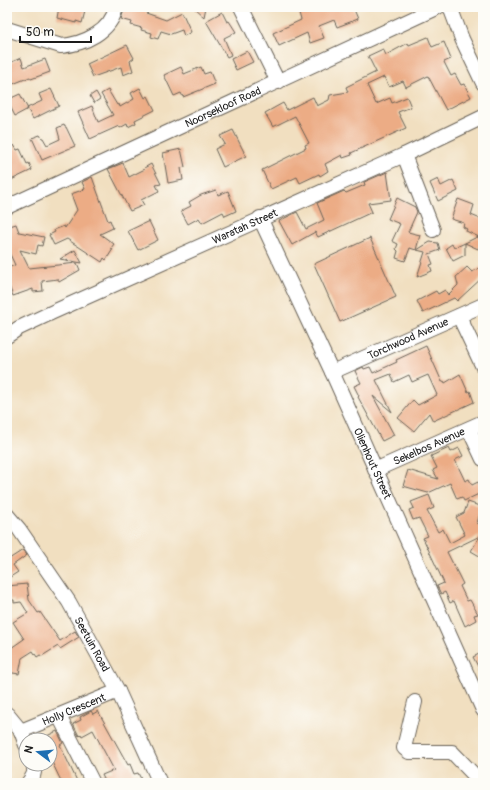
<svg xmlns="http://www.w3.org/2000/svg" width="490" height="790" viewBox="0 0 490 790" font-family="Pangolin,sans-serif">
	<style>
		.building { fill: #ecac85 }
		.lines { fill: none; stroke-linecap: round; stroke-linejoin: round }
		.minor-casing { stroke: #676055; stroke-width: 16 }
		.minor { stroke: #fff; stroke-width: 14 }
		.labels { text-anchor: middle; stroke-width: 4; stroke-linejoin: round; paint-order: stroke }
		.street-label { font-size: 11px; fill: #1c1c1c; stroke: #fdfcf7 }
	</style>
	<rect width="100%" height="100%" fill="#fdfcf7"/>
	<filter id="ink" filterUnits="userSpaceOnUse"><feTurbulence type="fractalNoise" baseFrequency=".025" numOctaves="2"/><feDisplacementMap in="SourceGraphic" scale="8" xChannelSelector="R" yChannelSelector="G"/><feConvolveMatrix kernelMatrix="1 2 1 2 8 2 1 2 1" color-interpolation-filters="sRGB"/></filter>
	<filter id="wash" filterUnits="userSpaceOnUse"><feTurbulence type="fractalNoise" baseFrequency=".012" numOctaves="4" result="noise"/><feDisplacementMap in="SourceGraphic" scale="16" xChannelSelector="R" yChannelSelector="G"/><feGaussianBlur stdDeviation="0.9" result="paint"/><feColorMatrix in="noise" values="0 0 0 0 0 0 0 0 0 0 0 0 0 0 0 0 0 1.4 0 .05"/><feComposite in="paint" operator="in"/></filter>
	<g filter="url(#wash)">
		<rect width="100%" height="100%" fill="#f1dfc0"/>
		<g id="blocks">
			<g class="building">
				<polygon points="59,7 86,7 82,23 76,21 76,23 57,18"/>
				<polygon points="125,7 139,7 147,9 146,13 166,20 182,12 191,32 184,36 182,30 171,34 161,31 158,39 151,37 152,33 141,30 142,28 131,25 132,22 121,19"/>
				<polygon points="193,7 206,7 204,17"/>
				<polygon points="314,7 326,7 327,10 335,7 353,7 358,19 337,27 334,20 319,26 324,38 310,43 307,33 279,46 273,33 301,20 299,13"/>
				<polygon points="222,12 227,22 229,21 236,32 224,38 231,55 227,57 206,21"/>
				<polygon points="428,37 432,47 444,42 451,59 444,62 451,76 455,74 461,85 464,84 471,97 446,110 428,76 406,87 403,81 389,87 384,77 367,85 376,104 390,98 392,103 407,97 411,107 398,112 406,128 351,153 352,155 343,158 342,155 325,164 328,171 320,176 319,174 300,183 297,177 271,189 262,170 306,148 305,145 309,143 295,116 273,127 265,113 283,103 287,110 313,97 317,106 329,100 330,95 348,92 346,87 376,72 368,56 383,49 386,55 408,43 409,45"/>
				<polygon points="127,45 134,58 130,61 133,71 123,75 121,67 93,77 87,64"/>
				<polygon points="247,51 253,62 236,70 231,59"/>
				<polygon points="21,58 24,67 45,59 50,72 31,79 30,77 13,84 7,70 7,64"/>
				<polygon points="181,67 184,74 201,67 204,74 210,72 215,84 183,97 181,93 174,96 164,75"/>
				<polygon points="140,88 145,98 148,96 155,110 135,120 136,123 128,127 127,124 120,128 119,126 90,139 78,112 92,106 98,122 113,115 101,94 108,90 117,105 119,104 120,107 134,99 131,93"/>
				<polygon points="51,89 59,106 33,119 27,108 42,101 39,94"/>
				<polygon points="96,92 100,99 94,103 90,96"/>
				<polygon points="20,94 28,109 15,116 7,100"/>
				<polygon points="64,125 65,127 66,127 75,146 42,160 32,138 40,135 42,138 43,138 47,145 60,139 57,128"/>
				<polygon points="233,130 246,156 223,167 215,149 225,144 220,136"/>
				<polygon points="14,145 17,150 20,149 27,164 29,163 32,170 9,181 7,176 7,148"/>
				<polygon points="181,149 185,167 181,168 183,180 168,183 163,153"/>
				<polygon points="123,163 129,177 145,169 144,168 151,164 161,184 156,185 159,191 141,200 144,205 130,211 108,169"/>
				<polygon points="387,172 391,200 368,203 372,212 318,237 315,232 292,245 279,221 297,212 306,229 324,220 317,203 344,191 346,193 365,185 364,182"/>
				<polygon points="92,177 108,221 110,220 113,228 100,234 114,244 111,248 113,249 106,260 104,258 102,262 67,239 54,245 49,235 55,232 54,230 64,226 65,228 77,210 71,194 85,189 82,182"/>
				<polygon points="438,179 441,186 453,180 458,191 438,201 430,183"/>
				<polygon points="216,190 218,195 228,191 236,211 225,216 223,212 202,223 199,218 188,224 181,211 191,206 189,202 201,195"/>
				<polygon points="397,198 415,207 417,212 408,232 420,235 416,250 410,248 405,261 396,258 398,251 396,249 398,244 392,241 400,224 388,219"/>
				<polygon points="458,199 474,205 471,215 483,220 483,228 479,237 466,231 467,229 463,227 464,223 451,219"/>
				<polygon points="149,221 158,240 138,250 128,231"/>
				<polygon points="16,224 19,232 44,237 42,246 38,245 36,254 20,250 29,268 77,263 80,270 59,282 58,279 42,281 43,291 33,292 33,289 13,296 9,286 7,287 7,268 15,265 7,248 7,227"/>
				<polygon points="477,237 483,240 478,249 465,243"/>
				<polygon points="370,238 396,297 340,322 314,264"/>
				<polygon points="430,242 438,243 440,250 429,254 433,264 430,265 432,271 417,277 425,252 417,250"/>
				<polygon points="465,243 465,255 453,261 446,248 452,244 454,248"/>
				<polygon points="75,250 82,263 60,259"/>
				<polygon points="483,266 483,277 457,301 454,298 423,313 417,301 436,291 438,294 445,290 448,295 458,285 456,277 467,267 472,272"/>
				<polygon points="426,346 442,382 444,381 445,383 460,374 468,392 470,391 474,402 433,421 429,413 414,431 398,418 413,400 418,405 437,395 428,375 412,382 409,375 394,382 391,374 376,380 392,412 373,396 394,435 382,441 358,397 359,396 354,386 361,383 355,371 363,367 364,369 370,367 373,373 397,362 396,360"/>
				<polygon points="449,448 451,452 459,448 463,456 455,460 465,481 469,479 472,485 478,482 483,492 464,501 462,497 457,499 450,483 428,493 403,486 408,470 438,479 433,470 437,468 431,456"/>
				<polygon points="429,495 434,508 427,511 438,532 443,529 450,543 465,535 456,517 464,513 468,502 482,507 477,523 483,526 483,558 471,551 480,536 447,552 463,584 460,586 467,601 470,600 478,614 474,615 476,620 465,626 454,601 450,603 445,592 441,594 437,586 444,583 423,538 428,536 419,518 413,520 409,510 414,508 411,502"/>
				<polygon points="23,550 27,555 13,565 18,572 7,579 7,555 9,559"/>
				<polygon points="27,584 29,600 38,613 40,612 60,641 75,631 79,637 60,649 58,646 42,656 40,655 37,657 33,651 22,658 19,674 7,672 7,642 11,648 24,639 13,622 28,613 21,602 14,603 14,600 10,600 9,594 7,594 7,586"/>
				<polygon points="483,652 483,676 473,657"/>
				<polygon points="91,711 93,714 98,711 128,765 130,764 134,774 138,773 143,783 106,783 102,775 114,770 93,730 82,736 81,734 79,736 73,724 81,720 80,717"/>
				<polygon points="57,731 63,743 60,745 78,783 62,783 50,758 50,740 39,740"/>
			</g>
		</g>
	</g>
	<g filter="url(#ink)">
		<use href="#blocks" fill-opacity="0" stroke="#676055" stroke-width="1"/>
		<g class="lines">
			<defs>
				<g id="minor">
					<polyline points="241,7 278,82"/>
					<polyline points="450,7 462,39 483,83"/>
					<path d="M7 29 61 46C84 44 111 32 116 7"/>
					<polyline points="404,155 433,230"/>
					<path id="s1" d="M7 207 438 7"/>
					<path id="s2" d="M260 218 332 372 483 710"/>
					<polyline points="459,316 483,367"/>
					<path id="s3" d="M7 336 19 328 53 312 404 155 483 117"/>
					<path id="s4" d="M332 372 483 305"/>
					<polyline points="469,429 483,459"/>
					<path id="s5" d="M375 470 483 422"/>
					<path id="s6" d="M7 515 19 529 69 602 118 691 160 783"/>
					<polyline points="415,702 404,748 409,752 452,752 479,780 479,783"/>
					<polyline points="7,714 21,731 26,745"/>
					<polyline points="59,716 93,783"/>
					<path id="s7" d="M21 731 118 691"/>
					<path d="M28 783C33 777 36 772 33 764"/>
				</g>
			</defs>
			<use href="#minor" class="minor-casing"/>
			<use href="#minor" class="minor"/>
		</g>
	</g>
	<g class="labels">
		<g class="street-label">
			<text dy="4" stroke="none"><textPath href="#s1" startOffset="238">Noorsekloof Road</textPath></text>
			<text dy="4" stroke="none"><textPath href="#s3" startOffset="262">Waratah Street</textPath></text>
			<text dy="4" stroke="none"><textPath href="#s4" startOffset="83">Torchwood Avenue</textPath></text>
			<text dy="4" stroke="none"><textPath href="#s5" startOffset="59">Sekelbos Avenue</textPath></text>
			<text dy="4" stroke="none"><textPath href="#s2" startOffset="270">Olienhout Street</textPath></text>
			<text dy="4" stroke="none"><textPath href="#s6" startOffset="155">Seetuin Road</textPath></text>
			<text dy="4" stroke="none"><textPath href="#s7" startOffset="57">Holly Crescent</textPath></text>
		</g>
	</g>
	<rect width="490" height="790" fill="none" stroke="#fdfcf7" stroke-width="24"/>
	<g transform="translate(38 752) rotate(286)"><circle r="19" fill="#fdfcf7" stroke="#a3a29f"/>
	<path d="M0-3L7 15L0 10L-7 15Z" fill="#1f6fb2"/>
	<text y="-6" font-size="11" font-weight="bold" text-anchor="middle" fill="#1c1c1c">N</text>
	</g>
	<path d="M20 36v6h71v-6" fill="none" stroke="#1c1c1c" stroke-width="2"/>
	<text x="26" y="36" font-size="12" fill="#1c1c1c" stroke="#fdfcf7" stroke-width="3" paint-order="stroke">50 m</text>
</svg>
